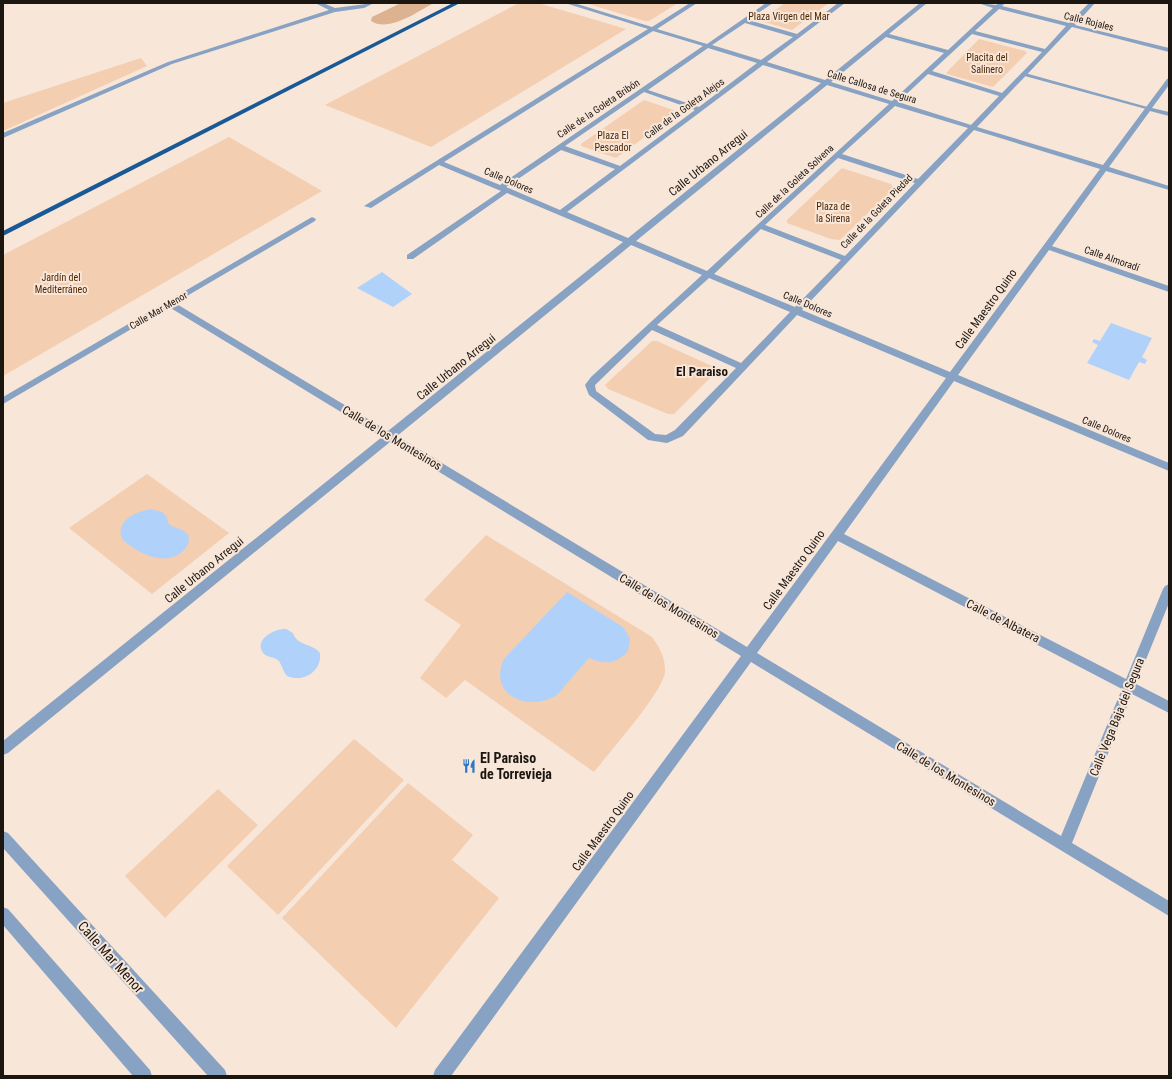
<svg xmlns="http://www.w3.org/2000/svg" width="1172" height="1079" viewBox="0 0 1172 1079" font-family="'Roboto Condensed',sans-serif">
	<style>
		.green { fill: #f3ceb1 }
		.forest { fill: #dcb291 }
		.water { fill: #b0d2fa }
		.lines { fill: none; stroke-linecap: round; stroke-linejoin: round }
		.pedestrian { fill: #87a2c3; fill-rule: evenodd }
		.minor { fill: #87a2c3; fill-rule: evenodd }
		.trunk { fill: #195996; fill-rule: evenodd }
		.labels { text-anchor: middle; stroke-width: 4; stroke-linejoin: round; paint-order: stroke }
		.far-park-label { font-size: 10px; fill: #4c2600; stroke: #f8e6d8 }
		.far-street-label { font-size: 10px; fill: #1c1611; stroke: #f8e6d8 }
		.street-label { font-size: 12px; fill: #1c1611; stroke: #f8e6d8 }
		.neighbourhood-label { font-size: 13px; font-weight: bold; fill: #1c1611; stroke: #f8e6d8 }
		.near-poi-label { font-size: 14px; font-weight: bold; fill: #1c1611; stroke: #f8e6d8; text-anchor: start }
		.near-street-label { font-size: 14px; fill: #1c1611; stroke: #f8e6d8 }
	</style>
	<rect width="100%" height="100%" fill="#f8e6d8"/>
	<g class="green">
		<polygon points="519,3 538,3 626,29 431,147 325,105"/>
		<polygon points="585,3 678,3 649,21 645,21"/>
		<polygon points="785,3 829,3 792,30 761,21"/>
		<polygon points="979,39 1025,51 1027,53 993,87 947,74 947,72"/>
		<polygon points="141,58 147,66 3,131 3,103"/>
		<polygon points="644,100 679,112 616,158 581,146 581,144"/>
		<polygon points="229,137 322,191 3,376 3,255"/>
		<polygon points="842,168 891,184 894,188 840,240 831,239 787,223 787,220"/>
		<polygon points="652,341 657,341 714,367 717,371 674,414 668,414 608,389 605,385"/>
		<polygon points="147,474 229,533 152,594 69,528"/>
		<path d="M486 535 652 637C660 648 665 657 665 671 665 690 608 754 594 772L465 680 446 698 420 678 461 625 424 600Z"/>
		<polygon points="354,739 404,780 278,915 227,866"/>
		<polygon points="408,783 473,835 452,860 499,898 396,1028 282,918"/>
		<polygon points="218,789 258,825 165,918 125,876"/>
	</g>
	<path class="forest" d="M401 3H434C418 11 389 33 371 21L372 17Z"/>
	<g class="water">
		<polygon points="382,272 412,294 393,307 357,288"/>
		<polygon points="1111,323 1152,338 1142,357 1147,360 1145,364 1139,362 1129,380 1087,363 1098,345 1092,342 1094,339 1100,341"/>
		<path d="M151 509 162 512 167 517 168 523C174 529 184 528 188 535 190 540 188 546 185 549 167 569 137 553 122 539 115 521 136 511 151 509Z"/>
		<path d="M567 592 623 627 630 638 628 651C617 664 604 665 589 658L557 695C529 713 487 695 504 659Z"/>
		<path d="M286 629 293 633C297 646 312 643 320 653 322 671 304 683 287 676 283 672 282 664 278 660 274 657 267 657 264 654 252 640 275 628 286 629Z"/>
	</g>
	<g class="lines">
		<polygon class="pedestrian" points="1021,73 1025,73 1151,108 1146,109 1021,75"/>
		<g class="minor">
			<polygon points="315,3 323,3 335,8 374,3 364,8 335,12 172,64 3,138 3,133 168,62 329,10"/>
			<path d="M565 3H574L652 27 690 3H697L657 29 707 44 766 3H773L748 20 797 34 838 3H845L767 62 825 80 920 3H927L889 34 948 50 993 8 978 3 996 5 999 3H1005L1002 6 1069 23 1089 3H1095L1075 25 1169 48V52L1072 27 977 127 1103 165 1167 79 1169 78V85L1152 108 1169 112V116L1150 111 1109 167 1169 186V190L1106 171 1052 246 1169 286V292L1049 250 958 375 1169 463V471L954 381 844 534 1126 679 1163 589 1165 586 1169 584V603L1136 684 1169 701V713L1132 694 1072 843 1169 901V916L751 662 451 1076H433L435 1070 741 656 390 442 8 753 3 755V741L382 437 169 307 3 404V397L312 217 316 219 315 221 175 303 388 431 623 242 507 193 413 259H407V255L501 191 439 165 371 208 364 206 648 29ZM999 9 1066 26 1045 49 975 31ZM745 23 793 37 761 60 712 45ZM653 31 703 46 500 185 444 162ZM972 34 1042 52 1002 93 932 71ZM886 37 944 53 892 101 831 82ZM708 48 757 63 699 107 648 90ZM763 65 821 83 628 238 567 212ZM928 74 999 96 971 125 898 102ZM827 85 889 104 707 271 636 241ZM644 92 695 110 620 166 565 146ZM895 106 968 128 918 179 842 154ZM974 130 1100 169 950 372 802 310ZM561 150 615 169 560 210 506 187ZM838 158 915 183 845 256 765 225ZM761 229 841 260 795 307 714 274ZM631 245 702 275 591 377 585 385 589 395 648 440 667 443 683 436 797 315 946 378 747 647 397 436ZM709 278 790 312 741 363 657 325ZM652 330 736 368 675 430 666 435 655 434 596 391 595 385ZM838 541 1122 689 1061 836 757 653Z"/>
			<polygon points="3,831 8,833 225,1070 227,1076 208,1076 3,848"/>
			<polygon points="3,907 8,909 150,1070 152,1076 133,1076 3,925"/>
		</g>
		<polygon class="trunk" points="453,3 460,3 3,236 3,231"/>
	</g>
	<defs>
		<symbol id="restaurant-bare" viewBox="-9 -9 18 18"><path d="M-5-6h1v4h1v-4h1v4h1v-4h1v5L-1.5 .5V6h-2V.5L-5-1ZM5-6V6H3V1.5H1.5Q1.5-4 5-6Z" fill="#2b78c8" stroke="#f8e6d8" stroke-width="2.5" paint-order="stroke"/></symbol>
	</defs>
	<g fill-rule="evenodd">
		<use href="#restaurant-bare" x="459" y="756" width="20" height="20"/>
	</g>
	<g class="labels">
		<g class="far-park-label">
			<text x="789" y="20">Plaza Virgen del Mar</text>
			<text x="987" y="61">Placita del<tspan x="987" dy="12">Salinero</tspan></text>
			<text x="613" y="139">Plaza El<tspan x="613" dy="12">Pescador</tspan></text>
			<text x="833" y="210">Plaza de<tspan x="833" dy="12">la Sirena</tspan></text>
			<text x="61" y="281">Jardín del<tspan x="61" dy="12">Mediterráneo</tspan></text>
		</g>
		<g class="far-street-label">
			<text transform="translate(1089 21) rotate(14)" y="4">Calle Rojales</text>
			<text transform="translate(872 86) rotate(17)" y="4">Calle Callosa de Segura</text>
			<text transform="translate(598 108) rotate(-34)" y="4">Calle de la Goleta Bribón</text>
			<text transform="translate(684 108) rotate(-36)" y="4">Calle de la Goleta Alejos</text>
			<text transform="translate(509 180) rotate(23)" y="4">Calle Dolores</text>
			<text transform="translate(794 181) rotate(-43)" y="4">Calle de la Goleta Solvena</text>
			<text transform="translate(876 211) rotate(-46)" y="4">Calle de la Goleta Piedad</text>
			<text transform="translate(1112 258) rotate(19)" y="4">Calle Almoradí</text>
			<text transform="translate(808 304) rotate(23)" y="4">Calle Dolores</text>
			<text transform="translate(158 310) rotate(-30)" y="4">Calle Mar Menor</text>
			<text transform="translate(1107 429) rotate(23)" y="4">Calle Dolores</text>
		</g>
		<g class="street-label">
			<text transform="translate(708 163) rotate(-39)" y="4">Calle Urbano Arregui</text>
			<text transform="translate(986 309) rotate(-54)" y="4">Calle Maestro Quino</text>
			<text transform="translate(456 367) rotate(-39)" y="4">Calle Urbano Arregui</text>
			<text transform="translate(392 438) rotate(31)" y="4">Calle de los Montesinos</text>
			<text transform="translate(204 570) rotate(-39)" y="4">Calle Urbano Arregui</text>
			<text transform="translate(794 570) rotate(-54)" y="4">Calle Maestro Quino</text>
			<text transform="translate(669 606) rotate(31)" y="4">Calle de los Montesinos</text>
			<text transform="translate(1003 621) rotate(27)" y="4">Calle de Albatera</text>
			<text transform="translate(1117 717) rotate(-68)" y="4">Calle Vega Baja del Segura</text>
			<text transform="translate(946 774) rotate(31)" y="4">Calle de los Montesinos</text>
			<text transform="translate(603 831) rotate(-54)" y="4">Calle Maestro Quino</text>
		</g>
		<g class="neighbourhood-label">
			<text x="702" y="376">El Paraiso</text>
		</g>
		<g class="near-poi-label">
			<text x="480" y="763">El Paraìso<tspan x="480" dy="16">de Torrevieja</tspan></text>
		</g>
		<g class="near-street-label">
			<text transform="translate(111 957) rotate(48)" y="5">Calle Mar Menor</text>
		</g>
	</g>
	<rect width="1172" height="1079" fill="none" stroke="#1c1611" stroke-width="8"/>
</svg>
